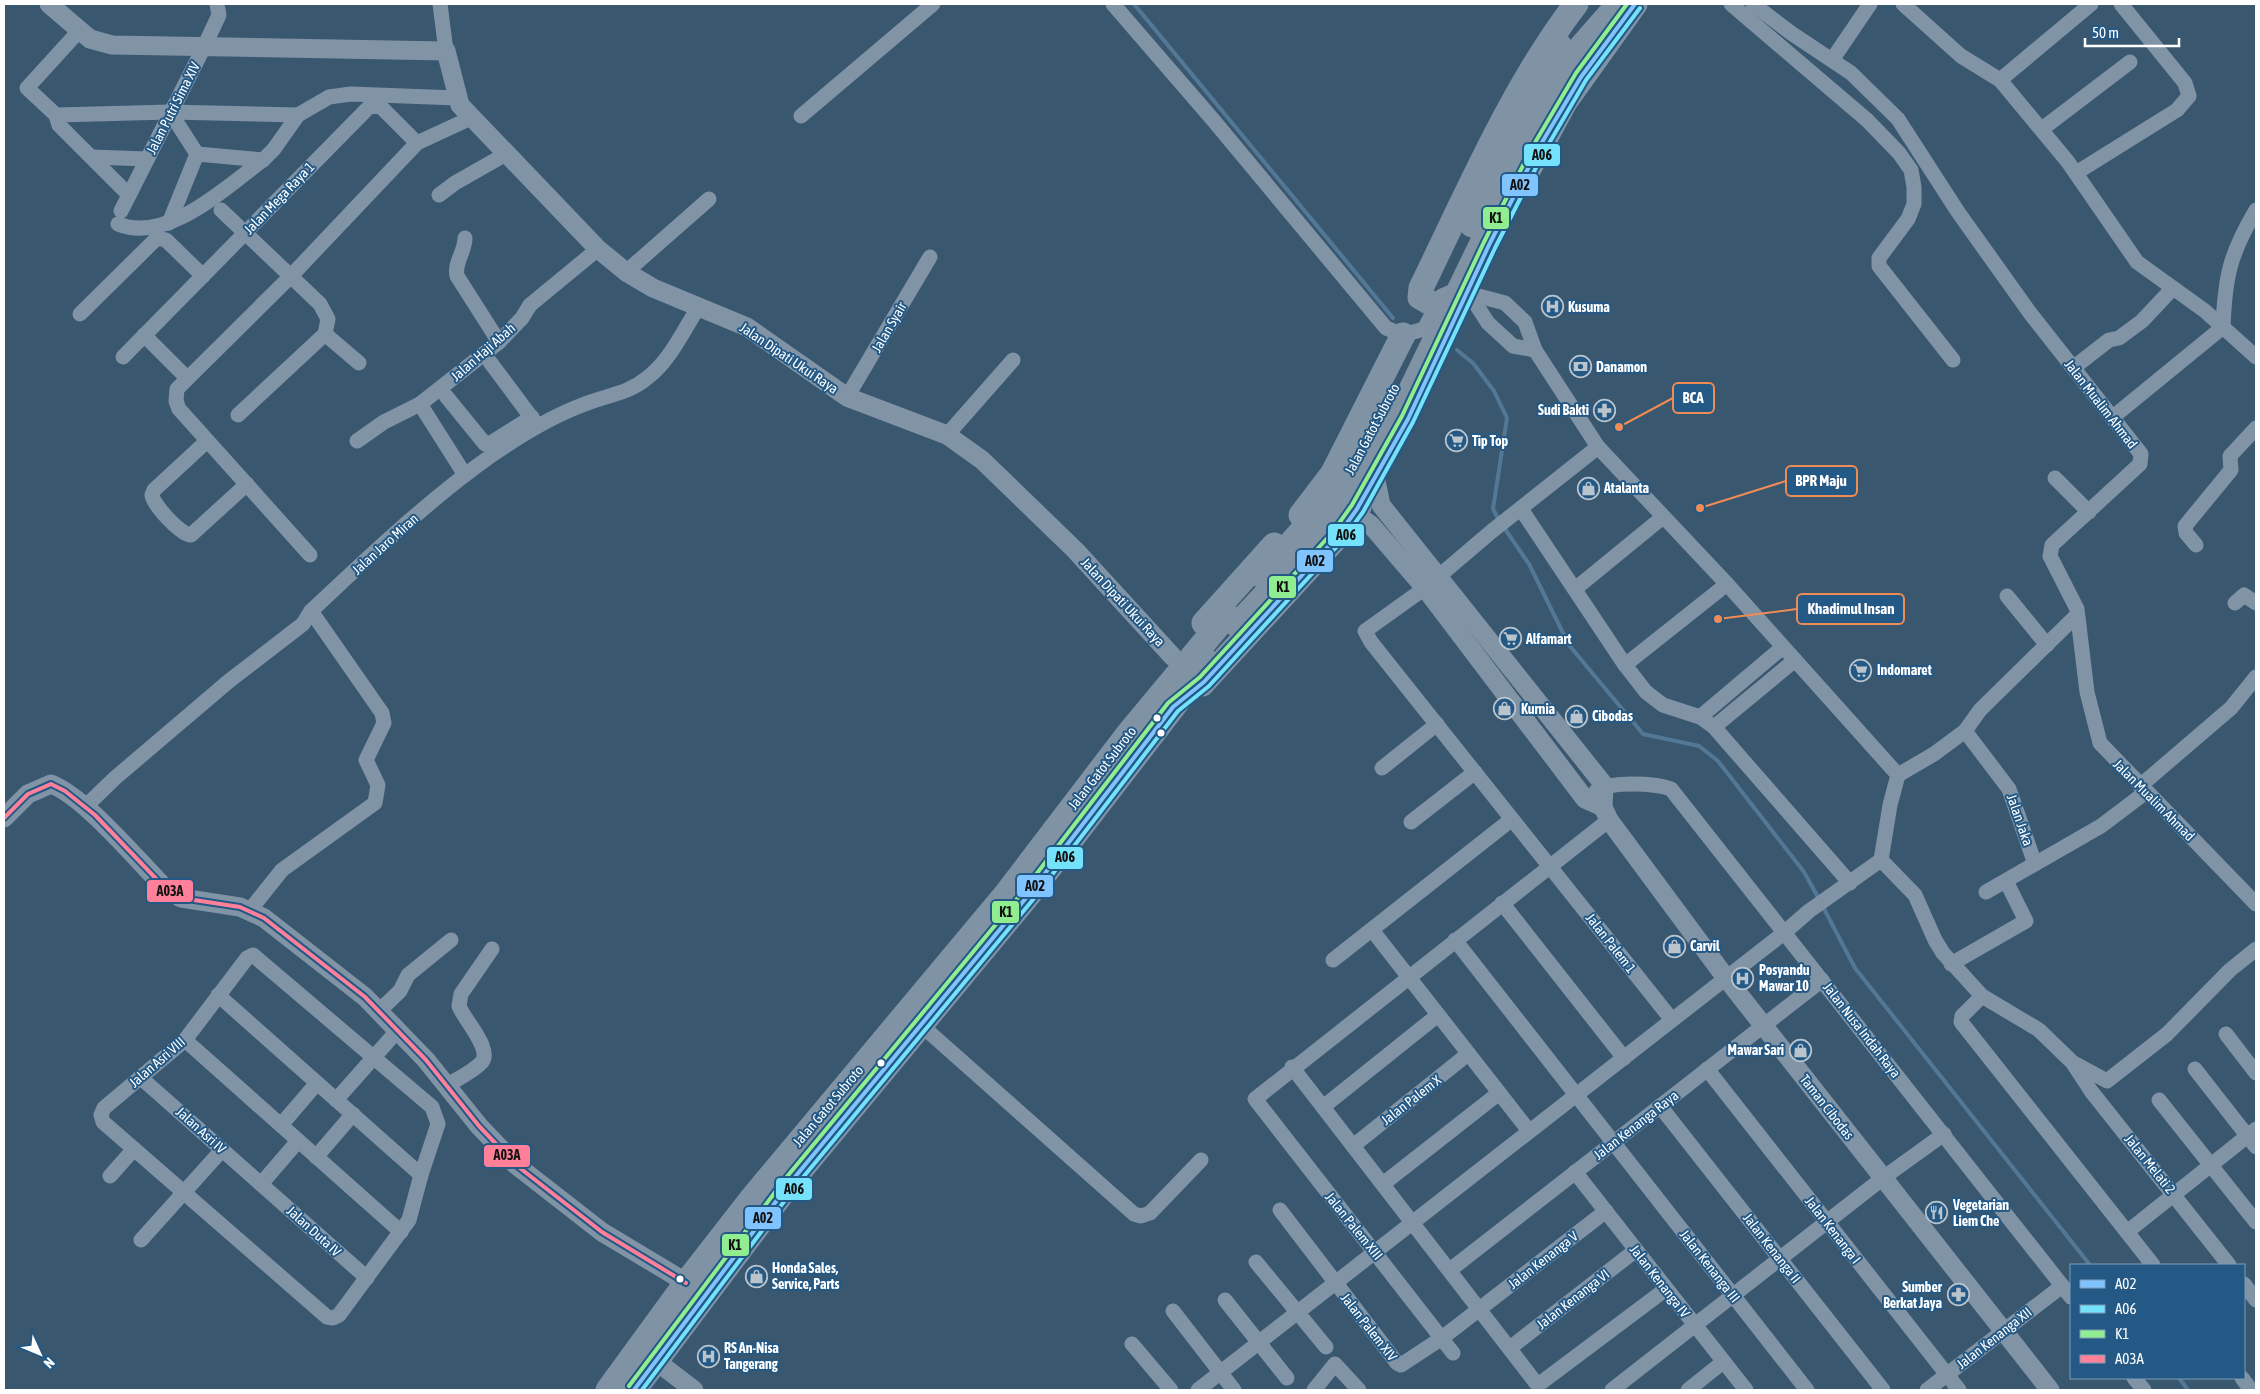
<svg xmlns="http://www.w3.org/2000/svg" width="2260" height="1394" viewBox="0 0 2260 1394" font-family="'Asap Condensed',sans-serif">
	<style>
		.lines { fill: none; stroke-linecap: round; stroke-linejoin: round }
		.stream { stroke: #537896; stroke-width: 4 }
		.minor { stroke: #8194a6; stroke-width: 15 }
		.tertiary { stroke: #8194a6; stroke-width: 19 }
		.trunk { stroke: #8093a4; stroke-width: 25 }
		.trunk-bridge { stroke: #8093a4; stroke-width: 25 }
		.bus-1-casing { stroke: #245986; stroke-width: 8 }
		.bus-2-casing { stroke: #245986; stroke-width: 8 }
		.bus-3-casing { stroke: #245986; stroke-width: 8 }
		.bus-4-casing { stroke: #245986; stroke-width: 8 }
		.bus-1 { stroke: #80c4ff; stroke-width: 4 }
		.bus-2 { stroke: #73e2fa; stroke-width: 4 }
		.bus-3 { stroke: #90ee90; stroke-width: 4 }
		.bus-4 { stroke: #ff8098; stroke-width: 4 }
		.bus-dot { fill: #fff; stroke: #245986; stroke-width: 2 }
		.labels { text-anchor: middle; stroke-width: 4; stroke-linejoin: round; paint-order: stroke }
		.street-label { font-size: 14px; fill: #fff; stroke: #245986 }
		.poi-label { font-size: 14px; font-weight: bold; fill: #fff; stroke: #245986; text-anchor: start }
		.leader { fill: none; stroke: #ef8b55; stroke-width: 2 }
		.callout-dot { fill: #ef8b55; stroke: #245986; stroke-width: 2 }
		.callout { fill: #245986; stroke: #ef8b55; stroke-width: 2 }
		.callout-label { font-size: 15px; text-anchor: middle; font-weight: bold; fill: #fff }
		.line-badge { stroke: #245986; stroke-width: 2 }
		.pale-badge-label { font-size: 14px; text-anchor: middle; font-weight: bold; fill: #111 }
	</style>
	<rect width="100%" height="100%" fill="#3a5770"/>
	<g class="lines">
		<g class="stream">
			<polyline points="1134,4 1393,318"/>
			<polyline points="1457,350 1473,363 1494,391 1507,418 1493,509 1499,520"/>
			<polyline points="1503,526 1529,564 1569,645 1643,734 1699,746 1718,761 1804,872 1819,899"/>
			<polyline points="1822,905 1855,968 2090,1265"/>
			<polyline points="2179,1378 2188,1390"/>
		</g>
		<g class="minor">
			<polyline points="440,4 446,51"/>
			<polyline points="1113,4 1214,121 1386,328 1403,335 1424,329 1442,296 1456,290 1505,303 1525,322 1535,350 1598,447 1727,584 1898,775 1890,805 1881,860 1915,895 1935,940 1943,953 1982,996 2039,1030 2072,1062 2107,1081 2167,1034 2230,970 2256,949"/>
			<polyline points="1731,4 1867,120 1899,153 1911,170 1914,187 1914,204 1908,219 1879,258 1879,266 1953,360"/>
			<polyline points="1753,4 1791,33 1851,73 1898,119 1958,212 2030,313 2141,454 2140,464 2052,545 2050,556 2077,609 2087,692 2100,743 2256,904"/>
			<polyline points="1903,4 1961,56 2000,80 2068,162 2137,262 2205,311 2256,357"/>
			<polyline points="79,31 27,88 56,115 170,112 298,115"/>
			<polyline points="1832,60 1870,4"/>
			<polyline points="2000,80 2091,4"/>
			<polyline points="170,112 197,154"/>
			<polyline points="56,115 59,125 129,195"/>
			<polyline points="801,116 933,4"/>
			<polyline points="2042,129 2130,62"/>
			<polyline points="92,157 147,159"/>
			<polyline points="2076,173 2177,110 2189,96 2185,83 2121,4"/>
			<polyline points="439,195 455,183 506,154"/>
			<polyline points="221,210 320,304 328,319 325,334 238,415"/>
			<polyline points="121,211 204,47 219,15 217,4"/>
			<polyline points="169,223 197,154 263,160"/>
			<path d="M118 224C167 244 226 187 263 160L274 149 298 115 329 97 351 94 457 98"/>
			<path d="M465 238C465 252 454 262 457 276L499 342"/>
			<polyline points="626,272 709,199"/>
			<polyline points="1470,295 1488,323 1513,346 1535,350"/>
			<polyline points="80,314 157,238 166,240 203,276"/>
			<path d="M2223 327C2225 276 2230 254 2256 210"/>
			<polyline points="325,334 359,363"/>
			<polyline points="144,335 187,378"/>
			<polyline points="123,357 369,107 380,106 417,143"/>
			<polyline points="490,362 537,425"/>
			<polyline points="2073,368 2109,340 2119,338 2142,321 2173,288"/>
			<polyline points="446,396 485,444 489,444 532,417"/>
			<polyline points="847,397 930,257"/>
			<polyline points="420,404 465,475"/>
			<polyline points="2113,417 2223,327"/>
			<polyline points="947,435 1013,360"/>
			<path d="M207 441 154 490 152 495C153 505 182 536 191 535L247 484"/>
			<polyline points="357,441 384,422 420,404 499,342 522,318 530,305 598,249"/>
			<polyline points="1598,447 1492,531 1425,588 1365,631 1371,642 1672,1020"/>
			<polyline points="2055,478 2089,512"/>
			<polyline points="1521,509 1625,665 1646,692 1663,705 1700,717 1714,727 1850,883"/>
			<polyline points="2196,545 2186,533 2185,526 2231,470 2230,456 2256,428"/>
			<polyline points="310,555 179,409 176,401 177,389 290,277 417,143 471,118"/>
			<polyline points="1575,589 1663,517"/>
			<polyline points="2007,596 2047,645"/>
			<polyline points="2235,603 2244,595 2256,603"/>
			<polyline points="1625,665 1727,584"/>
			<polyline points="1700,717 1783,647"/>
			<polyline points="1714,727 1795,660"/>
			<polyline points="1965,731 2009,789 2035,864"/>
			<polyline points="1382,768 1437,724"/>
			<polyline points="1898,775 1934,754 1965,731 1980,710 2077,615"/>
			<polyline points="2140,786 2231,708 2256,677"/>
			<path d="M1596 791C1610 781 1655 783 1671 789L2071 1297"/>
			<path d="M85 807 115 778 229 681 303 624 311 611C369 557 427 501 492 455 521 435 552 416 585 404 607 395 628 394 647 378 670 361 683 331 698 308"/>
			<polyline points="1411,822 1475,772"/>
			<polyline points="1986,892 2101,826 2146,792"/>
			<polyline points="1502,903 1624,1058"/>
			<polyline points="250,910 282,870 375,803 378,785 366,760 384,723 382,713 311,611"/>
			<polyline points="1372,930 1529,1131"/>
			<polyline points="1455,940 1807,1390"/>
			<polygon points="253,955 432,1107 438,1124 421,1175 409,1220 339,1315 333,1318 327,1317 103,1122 101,1115 104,1108 185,1040 247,958"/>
			<polyline points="1333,960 1512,819"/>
			<polyline points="1951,964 2026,921 2006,881"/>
			<polyline points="218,995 421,1175"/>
			<polyline points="1982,996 1962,1016 1961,1022 2153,1265"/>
			<polyline points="379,1011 400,991 408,975 451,940"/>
			<polyline points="921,1025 1134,1214 1141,1216 1150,1213 1201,1160"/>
			<polyline points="2226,1034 2256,1073"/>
			<polyline points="185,1040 401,1232"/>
			<polyline points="2074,1065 2091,1091 2229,1265"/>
			<polyline points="1292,1067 1536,1383 1542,1382 1666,1289"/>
			<polyline points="1707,1069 1959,1390"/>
			<polyline points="2195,1069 2256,1147"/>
			<polyline points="140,1077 367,1278"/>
			<path d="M448 1085C459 1078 472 1072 481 1063 494 1050 464 1020 459 1006L461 994 492 949"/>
			<polyline points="336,1100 398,1030"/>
			<polyline points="2159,1100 2256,1222"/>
			<polyline points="1660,1106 1883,1390"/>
			<polyline points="1323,1107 1438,1015"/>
			<polyline points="281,1125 317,1083"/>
			<polyline points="1353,1146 1468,1054"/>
			<polyline points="316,1157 353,1114"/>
			<polyline points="1575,1172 1746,1390"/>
			<polyline points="110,1176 134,1149"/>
			<polyline points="261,1184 298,1141"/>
			<polyline points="1383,1184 1499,1093"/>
			<polyline points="1280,1210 1397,1363 1401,1365 1442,1338 1606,1211"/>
			<polyline points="2127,1232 2256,1129"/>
			<polyline points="141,1240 222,1150"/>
			<polyline points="1256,1262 1326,1347"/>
			<polyline points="1450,1270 1822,980"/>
			<polyline points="2244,1284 2256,1300"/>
			<polyline points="1225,1300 1287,1378"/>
			<polyline points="1173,1311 1234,1390"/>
			<polyline points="1132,1344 1171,1390"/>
			<polyline points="1510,1348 1636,1250"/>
			<polyline points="1453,1353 1255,1099 1609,820"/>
			<polyline points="2134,1378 2144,1390"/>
			<polyline points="2242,1378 2251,1390"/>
			<polyline points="1198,1390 1785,932 1809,911 1881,860"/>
			<polyline points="1314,1390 1335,1364 1359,1390"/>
			<polyline points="1612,1390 1883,1178 1944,1134"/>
			<polyline points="1688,1390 1723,1362"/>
			<polyline points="1927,1390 2062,1286"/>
		</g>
		<g class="tertiary">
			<polyline points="49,4 90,39 112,45 446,51 460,105 598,249 626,272 653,288 747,327 847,397 947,435 982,460 1075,550 1173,657"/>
			<polyline points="1376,481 1381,505 1604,785 1603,807 1609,820 1726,978 2050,1390"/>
			<polyline points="1352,517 1364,520 1371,525 1425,588 1585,799 1603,807"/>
			<path d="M4 818 28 794 51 784C85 797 137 860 165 888L181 898 240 907 264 918 365 997 426 1060 479 1126 516 1165 602 1232 697 1289"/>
			<polyline points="656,1361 694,1390"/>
		</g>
		<g class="trunk">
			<polyline points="1573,56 1616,7"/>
			<polyline points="1525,176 1565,102 1635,4"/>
			<path d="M1436 306 1420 297 1421 288C1467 194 1513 86 1576 4"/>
			<polyline points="1301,515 1333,473 1403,335"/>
			<polyline points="1204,623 1274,545"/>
			<polyline points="1202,684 1337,537 1359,507"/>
			<polyline points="608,1390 686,1283 753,1197 1006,894 1128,734 1227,615"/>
			<polyline points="634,1390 790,1183 1026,898 1208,662"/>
		</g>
		<g class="trunk-bridge">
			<polyline points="1472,225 1531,98 1559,45"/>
			<polyline points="1262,576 1338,490 1353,469 1376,423"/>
			<polyline points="1237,625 1340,515 1376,462 1515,175 1544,108 1573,56"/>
		</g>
		<defs>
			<polyline id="bus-1" points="634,1390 790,1183 1026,898 1173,707 1204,682 1337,537 1357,509 1408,419 1489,245 1538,149 1581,77 1635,4"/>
			<polyline id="bus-2" points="642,1390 795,1187 1031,902 1178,711 1209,686 1342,541 1363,512 1413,422 1495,248 1544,152 1586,80 1640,8"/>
			<polyline id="bus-3" points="629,1386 785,1179 1021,894 1168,703 1200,677 1332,533 1352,505 1402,416 1484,242 1533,146 1576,73 1627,4"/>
			<polyline id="bus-4" points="4,818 28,794 51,784 65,791 95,815 165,888 181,898 240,907 264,918 365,997 426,1060 479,1126 516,1165 602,1232 686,1283"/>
		</defs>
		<use href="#bus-1" class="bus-1-casing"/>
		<use href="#bus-2" class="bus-2-casing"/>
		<use href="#bus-3" class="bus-3-casing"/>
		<use href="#bus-4" class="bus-4-casing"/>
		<use href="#bus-1" class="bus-1"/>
		<use href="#bus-2" class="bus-2"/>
		<use href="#bus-3" class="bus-3"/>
		<use href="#bus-4" class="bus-4"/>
	</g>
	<defs>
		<symbol id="hospital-ring" viewBox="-11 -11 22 22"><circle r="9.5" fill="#245986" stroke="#bac4cd" stroke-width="1.5"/><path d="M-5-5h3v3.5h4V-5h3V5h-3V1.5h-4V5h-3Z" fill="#bac4cd"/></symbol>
		<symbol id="bank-ring" viewBox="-11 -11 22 22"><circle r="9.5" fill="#245986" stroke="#bac4cd" stroke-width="1.5"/><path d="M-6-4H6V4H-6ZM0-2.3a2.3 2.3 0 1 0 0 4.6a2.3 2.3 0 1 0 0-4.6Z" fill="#bac4cd"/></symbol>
		<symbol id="pharmacy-ring" viewBox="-11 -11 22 22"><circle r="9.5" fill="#245986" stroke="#bac4cd" stroke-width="1.5"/><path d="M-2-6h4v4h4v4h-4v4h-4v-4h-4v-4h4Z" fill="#bac4cd"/></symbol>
		<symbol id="supermarket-ring" viewBox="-11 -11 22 22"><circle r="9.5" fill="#245986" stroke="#bac4cd" stroke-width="1.5"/><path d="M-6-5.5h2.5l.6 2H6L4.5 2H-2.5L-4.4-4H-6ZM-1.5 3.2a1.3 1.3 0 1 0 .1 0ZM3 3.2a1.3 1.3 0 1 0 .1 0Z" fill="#bac4cd"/></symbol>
		<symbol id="shop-ring" viewBox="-11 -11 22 22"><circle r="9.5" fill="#245986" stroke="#bac4cd" stroke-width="1.5"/><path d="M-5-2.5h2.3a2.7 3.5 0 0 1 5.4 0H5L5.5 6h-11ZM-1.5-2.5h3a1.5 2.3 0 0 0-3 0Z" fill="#bac4cd"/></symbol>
		<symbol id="restaurant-ring" viewBox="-11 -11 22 22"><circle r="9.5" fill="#245986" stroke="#bac4cd" stroke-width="1.5"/><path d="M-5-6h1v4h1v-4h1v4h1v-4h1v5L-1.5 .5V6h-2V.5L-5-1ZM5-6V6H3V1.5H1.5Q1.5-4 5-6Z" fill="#bac4cd"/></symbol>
	</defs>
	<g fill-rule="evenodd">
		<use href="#hospital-ring" x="1540" y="294" width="25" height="25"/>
		<use href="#bank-ring" x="1568" y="354" width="25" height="25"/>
		<use href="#pharmacy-ring" x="1592" y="398" width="25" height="25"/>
		<use href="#supermarket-ring" x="1444" y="428" width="25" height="25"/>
		<use href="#shop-ring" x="1576" y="476" width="25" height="25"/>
		<use href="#supermarket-ring" x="1498" y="626" width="25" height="25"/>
		<use href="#supermarket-ring" x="1848" y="658" width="25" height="25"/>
		<use href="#shop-ring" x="1492" y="696" width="25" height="25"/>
		<use href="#shop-ring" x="1564" y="704" width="25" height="25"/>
		<use href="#shop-ring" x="1662" y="934" width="25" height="25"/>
		<use href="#hospital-ring" x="1730" y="966" width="25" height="25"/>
		<use href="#shop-ring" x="1788" y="1038" width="25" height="25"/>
		<use href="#restaurant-ring" x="1924" y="1200" width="25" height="25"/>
		<use href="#shop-ring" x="744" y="1264" width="25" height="25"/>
		<use href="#pharmacy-ring" x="1946" y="1282" width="25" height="25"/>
		<use href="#hospital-ring" x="696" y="1344" width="25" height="25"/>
	</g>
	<g class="bus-dot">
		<circle cx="1157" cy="718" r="4.5"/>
		<circle cx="1161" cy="733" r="4.5"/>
		<circle cx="881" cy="1063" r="4.5"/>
		<circle cx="680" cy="1279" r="4.5"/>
	</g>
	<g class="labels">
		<g class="street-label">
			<text transform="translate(173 108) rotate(-63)" y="5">Jalan Putri Sima XIV</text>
			<text transform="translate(279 198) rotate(-46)" y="5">Jalan Mega Raya 1</text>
			<text transform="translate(889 327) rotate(-60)" y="5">Jalan Syair</text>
			<text transform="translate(483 352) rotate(-41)" y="5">Jalan Haji Abah</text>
			<text transform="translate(789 358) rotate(34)" y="5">Jalan Dipati Ukui Raya</text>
			<text transform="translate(2101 404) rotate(52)" y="5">Jalan Mualim Ahmad</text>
			<text transform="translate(1372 429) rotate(-62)" y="5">Jalan Gatot Subroto</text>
			<text transform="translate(385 544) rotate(-42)" y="5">Jalan Jaro Miran</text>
			<text transform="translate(1123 602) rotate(47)" y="5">Jalan Dipati Ukui Raya</text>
			<text transform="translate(1102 768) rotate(-52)" y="5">Jalan Gatot Subroto</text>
			<text transform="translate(2154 800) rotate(45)" y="5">Jalan Mualim Ahmad</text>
			<text transform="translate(2020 820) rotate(71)" y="5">Jalan Jaka</text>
			<text transform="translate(1611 943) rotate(52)" y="5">Jalan Palem 1</text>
			<text transform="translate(1862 1030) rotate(52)" y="5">Jalan Nusa Indah Raya</text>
			<text transform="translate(157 1062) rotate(-41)" y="5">Jalan Asri VIII</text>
			<text transform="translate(1411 1100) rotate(-38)" y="5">Jalan Palem X</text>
			<text transform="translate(828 1106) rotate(-50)" y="5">Jalan Gatot Subroto</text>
			<text transform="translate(1827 1107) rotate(52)" y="5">Taman Cibodas</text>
			<text transform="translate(1636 1125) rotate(-38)" y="5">Jalan Kenanga Raya</text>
			<text transform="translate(201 1130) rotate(42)" y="5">Jalan Asri IV</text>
			<text transform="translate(2150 1164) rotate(51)" y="5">Jalan Melati 2</text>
			<text transform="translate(1354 1226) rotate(51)" y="5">Jalan Palem XIII</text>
			<text transform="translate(1833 1230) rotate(52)" y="5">Jalan Kenanga I</text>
			<text transform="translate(314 1231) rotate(42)" y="5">Jalan Duta IV</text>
			<text transform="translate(1772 1248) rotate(52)" y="5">Jalan Kenanga II</text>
			<text transform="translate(1543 1260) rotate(-38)" y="5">Jalan Kenanga V</text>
			<text transform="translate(1710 1266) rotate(52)" y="5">Jalan Kenanga III</text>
			<text transform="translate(1660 1281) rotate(52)" y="5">Jalan Kenanga IV</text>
			<text transform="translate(1573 1299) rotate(-38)" y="5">Jalan Kenanga VI</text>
			<text transform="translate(1369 1327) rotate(52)" y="5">Jalan Palem XIV</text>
			<text transform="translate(1994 1338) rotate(-38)" y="5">Jalan Kenanga XII</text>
		</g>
		<g class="poi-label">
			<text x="1568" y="312">Kusuma</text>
			<text x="1596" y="372">Danamon</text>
			<text x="1589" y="415" text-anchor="end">Sudi Bakti</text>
			<text x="1472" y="446">Tip Top</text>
			<text x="1604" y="493">Atalanta</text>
			<text x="1526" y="644">Alfamart</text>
			<text x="1877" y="675">Indomaret</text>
			<text x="1521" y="714">Kurnia</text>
			<text x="1592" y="721">Cibodas</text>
			<text x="1690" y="951">Carvil</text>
			<text x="1759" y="975">Posyandu<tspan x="1759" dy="16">Mawar 10</tspan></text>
			<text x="1784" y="1055" text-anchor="end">Mawar Sari</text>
			<text x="1953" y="1210">Vegetarian<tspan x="1953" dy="16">Liem Che</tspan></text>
			<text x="772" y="1273">Honda Sales,<tspan x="772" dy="16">Service, Parts</tspan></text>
			<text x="1942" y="1292" text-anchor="end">Sumber<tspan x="1942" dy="16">Berkat Jaya</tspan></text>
			<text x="724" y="1353">RS An-Nisa<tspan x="724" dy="16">Tangerang</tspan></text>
		</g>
	</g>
	<path class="leader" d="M1619 427L1673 398M1700 508L1786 481M1718 619L1797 609"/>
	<g class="callout-dot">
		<circle cx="1619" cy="427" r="5"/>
		<circle cx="1700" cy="508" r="5"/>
		<circle cx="1718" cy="619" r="5"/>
	</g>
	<g class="callout">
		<rect x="1673" y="383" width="41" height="30" rx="5"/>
		<rect x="1786" y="466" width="71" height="30" rx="5"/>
		<rect x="1797" y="594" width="107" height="30" rx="5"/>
	</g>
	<g class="callout-label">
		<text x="1693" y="403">BCA</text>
		<text x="1821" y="486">BPR Maju</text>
		<text x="1851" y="614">Khadimul Insan</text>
	</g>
	<g class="line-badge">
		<rect x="1523" y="143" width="38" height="24" rx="5" fill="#73e2fa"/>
		<rect x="1501" y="173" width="38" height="24" rx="5" fill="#80c4ff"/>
		<rect x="1482" y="206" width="28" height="24" rx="5" fill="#90ee90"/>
		<rect x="1327" y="523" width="38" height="24" rx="5" fill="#73e2fa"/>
		<rect x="1296" y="549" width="38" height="24" rx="5" fill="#80c4ff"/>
		<rect x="1268" y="575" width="29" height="24" rx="5" fill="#90ee90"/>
		<rect x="1046" y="846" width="38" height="24" rx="5" fill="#73e2fa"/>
		<rect x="1016" y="874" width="38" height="24" rx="5" fill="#80c4ff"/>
		<rect x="146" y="879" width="48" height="24" rx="5" fill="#ff8098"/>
		<rect x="991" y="900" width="29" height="24" rx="5" fill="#90ee90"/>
		<rect x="483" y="1144" width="48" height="24" rx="5" fill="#ff8098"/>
		<rect x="775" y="1177" width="38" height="24" rx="5" fill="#73e2fa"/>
		<rect x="744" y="1206" width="38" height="24" rx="5" fill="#80c4ff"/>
		<rect x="721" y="1233" width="29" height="24" rx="5" fill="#90ee90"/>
	</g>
	<g class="pale-badge-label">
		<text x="1542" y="160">A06</text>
		<text x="1520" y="190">A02</text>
		<text x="1496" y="223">K1</text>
		<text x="1346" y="540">A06</text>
		<text x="1315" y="566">A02</text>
		<text x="1283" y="592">K1</text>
		<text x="1065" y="862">A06</text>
		<text x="1035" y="891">A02</text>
		<text x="170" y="896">A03A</text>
		<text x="1006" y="917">K1</text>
		<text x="507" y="1160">A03A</text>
		<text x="794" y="1194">A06</text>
		<text x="763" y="1223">A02</text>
		<text x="735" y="1250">K1</text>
	</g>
	<rect width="2260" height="1394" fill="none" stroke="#ffffff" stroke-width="10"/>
	<rect x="2070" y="1264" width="175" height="115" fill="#245986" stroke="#7c9bb6"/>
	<rect x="2080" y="1280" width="25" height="8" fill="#80c4ff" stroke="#7c9bb6"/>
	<text x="2115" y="1289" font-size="15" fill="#ffffff">A02</text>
	<rect x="2080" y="1305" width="25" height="8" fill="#73e2fa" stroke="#7c9bb6"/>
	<text x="2115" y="1314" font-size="15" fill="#ffffff">A06</text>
	<rect x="2080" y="1330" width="25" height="8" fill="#90ee90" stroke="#7c9bb6"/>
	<text x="2115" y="1339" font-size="15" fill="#ffffff">K1</text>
	<rect x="2080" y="1355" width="25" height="8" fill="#ff8098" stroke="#7c9bb6"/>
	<text x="2115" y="1364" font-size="15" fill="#ffffff">A03A</text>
	<g transform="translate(40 1354) rotate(134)" stroke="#245986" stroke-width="4" paint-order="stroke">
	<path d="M0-4L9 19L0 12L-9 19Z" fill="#ffffff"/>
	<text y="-8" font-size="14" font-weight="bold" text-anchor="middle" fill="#ffffff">N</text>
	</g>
	<path d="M2085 38v8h94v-8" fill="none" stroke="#ffffff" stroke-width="2.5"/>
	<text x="2092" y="38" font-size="15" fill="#ffffff" stroke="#245986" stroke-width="4" paint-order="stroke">50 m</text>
</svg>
